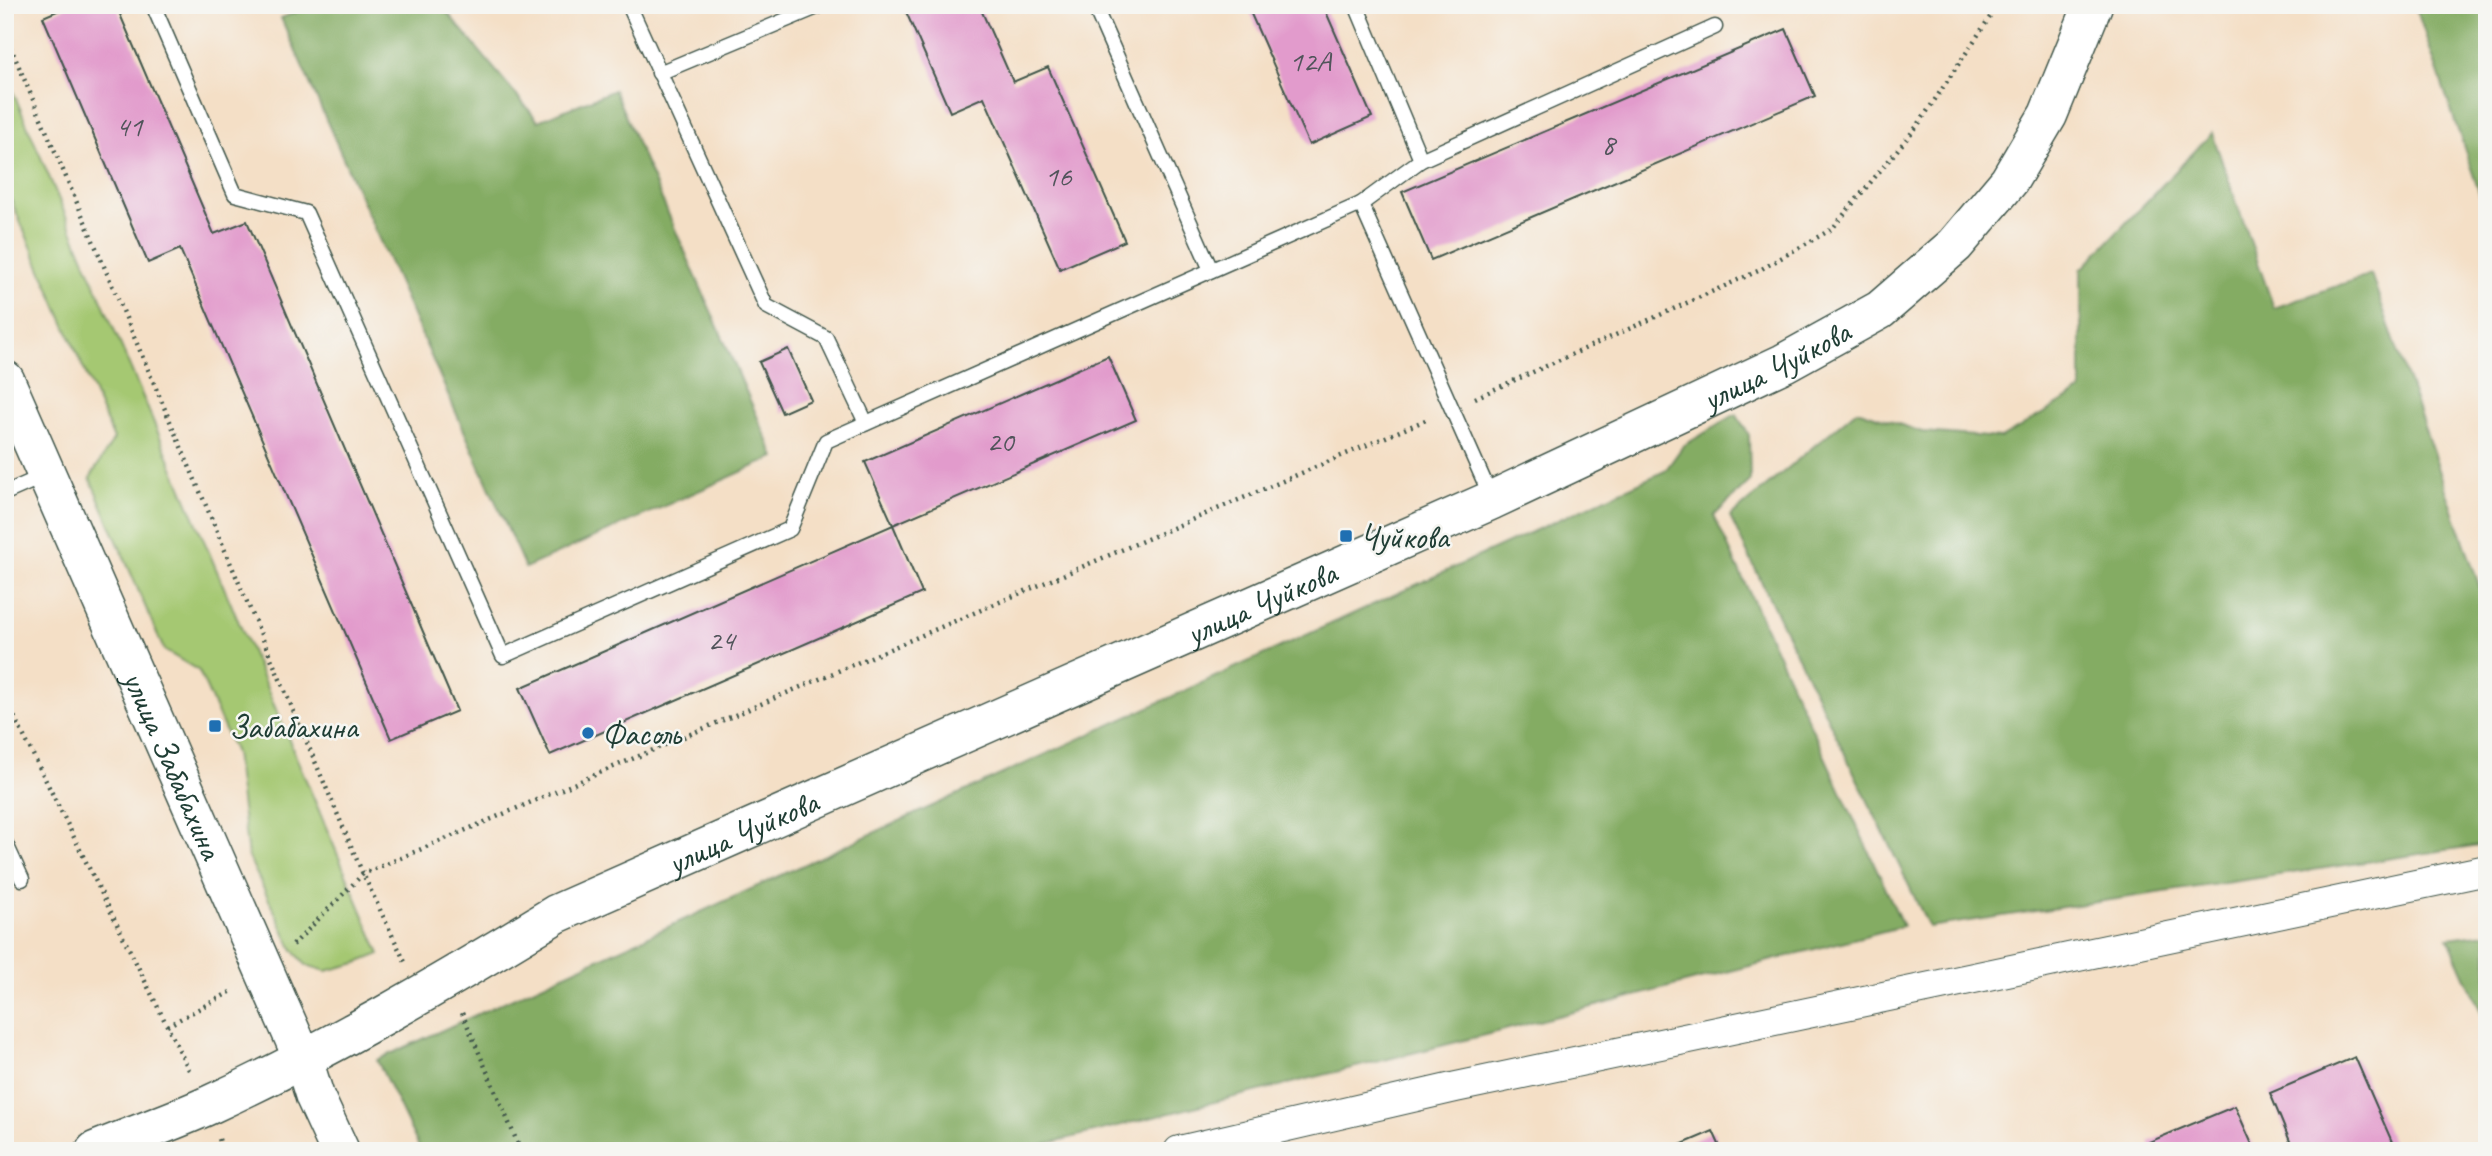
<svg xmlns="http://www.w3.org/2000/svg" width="2492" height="1156" viewBox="0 0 2492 1156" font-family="Caveat,sans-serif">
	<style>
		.green { fill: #a5c872; stroke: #628253; stroke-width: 2 }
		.forest { fill: #84ac64; stroke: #52744c; stroke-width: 2 }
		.building { fill: #e29bcc }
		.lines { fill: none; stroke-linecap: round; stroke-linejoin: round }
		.lane-casing { stroke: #3f554a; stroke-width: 17 }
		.street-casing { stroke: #3f554a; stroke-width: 32 }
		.secondary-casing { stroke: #3f554a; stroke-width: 41 }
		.path { stroke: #3f554a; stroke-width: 4.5; stroke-dasharray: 2 5; stroke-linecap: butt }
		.lane { stroke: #fff; stroke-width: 14 }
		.street { stroke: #fff; stroke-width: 30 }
		.secondary { stroke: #fff; stroke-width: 38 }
		.poi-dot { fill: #1f6fb2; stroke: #f6f6f2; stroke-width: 2.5 }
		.labels { text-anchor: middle; stroke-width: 5; stroke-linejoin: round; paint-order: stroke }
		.number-label { font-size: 30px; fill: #50545a }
		.street-label { font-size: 33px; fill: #1f3d34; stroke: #f6f6f2 }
		.poi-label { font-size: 33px; fill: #1f3d34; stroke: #f6f6f2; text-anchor: start }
	</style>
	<rect width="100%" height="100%" fill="#f6f6f2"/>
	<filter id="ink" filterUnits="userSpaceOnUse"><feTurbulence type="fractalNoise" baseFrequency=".0143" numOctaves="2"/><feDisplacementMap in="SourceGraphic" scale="14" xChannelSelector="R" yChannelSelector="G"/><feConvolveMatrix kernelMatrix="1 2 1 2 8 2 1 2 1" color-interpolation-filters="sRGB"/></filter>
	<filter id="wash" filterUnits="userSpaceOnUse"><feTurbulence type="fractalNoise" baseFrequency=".00686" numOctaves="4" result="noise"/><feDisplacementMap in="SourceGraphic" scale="28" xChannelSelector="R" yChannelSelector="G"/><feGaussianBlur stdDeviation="1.57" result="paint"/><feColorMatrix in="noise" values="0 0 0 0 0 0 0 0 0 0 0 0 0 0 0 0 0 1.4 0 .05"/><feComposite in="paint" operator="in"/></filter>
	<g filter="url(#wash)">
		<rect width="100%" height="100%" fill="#f4dfc6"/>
		<polygon class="green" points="5,73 380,954 357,963 326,971 306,965 293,950 248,856 235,753 199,671 164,650 90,478 114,439 5,186"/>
		<g class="forest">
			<polygon points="314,5 441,5 538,121 614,90 775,457 525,568 281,18"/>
			<polygon points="2415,5 2487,5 2487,215"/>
			<polygon points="2212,133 2274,308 2371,274 2487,608 2487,844 1929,927 1730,517 1857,410 1922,432 2001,438 2081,391 2081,270"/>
			<polygon points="1736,414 1749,435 1750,481 1714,516 1903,926 1489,1034 1017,1151 421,1151 377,1060 1665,471 1683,446"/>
			<polygon points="2487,933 2487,1025 2448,938"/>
		</g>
		<g id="blocks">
			<g class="building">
				<polygon points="71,5 116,5 214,234 247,221 457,711 391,739 180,249 148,263 43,17"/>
				<polygon points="903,5 979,5 1013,82 1048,67 1125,241 1060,269 984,97 950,112"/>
				<polygon points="1247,5 1323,5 1372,117 1309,145"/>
				<polygon points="1786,29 1815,96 1431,260 1402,192"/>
				<polygon points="788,349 811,400 782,413 759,362"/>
				<polygon points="1108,356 1136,420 893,525 865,462"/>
				<polygon points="893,525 922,593 550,755 520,688"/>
				<polygon points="2355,1057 2396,1151 2294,1151 2270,1093"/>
				<polygon points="2235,1106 2255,1151 2153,1151 2149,1142"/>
				<polygon points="1713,1131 1722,1151 1666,1151"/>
			</g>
		</g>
	</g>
	<g filter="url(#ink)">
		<use href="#blocks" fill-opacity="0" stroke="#3f554a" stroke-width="2"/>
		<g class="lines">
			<defs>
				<g id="lane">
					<polyline points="153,5 235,194 306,213 503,656 790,529 826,441 1361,204"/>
					<polyline points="629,5 766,306 826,338 866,423"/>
					<polyline points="1094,5 1211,270"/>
					<polyline points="1356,5 1421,160 1361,204 1492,499"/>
					<polyline points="659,73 822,5"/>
					<polyline points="1421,160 1715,27"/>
					<polyline points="5,493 46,475"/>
					<polyline points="5,842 22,879"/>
				</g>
				<polyline id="street" points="1179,1151 1456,1087 2487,870"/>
				<g id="secondary">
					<path id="s1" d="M5 380 303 1059 315 1097 340 1151"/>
					<path id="s2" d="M95 1151C133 1135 172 1122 209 1105 329 1050 443 983 556 914L1492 500 1784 363 1880 310 1955 245 2009 181 2048 115 2093 5"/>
				</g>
			</defs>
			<use href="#lane" class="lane-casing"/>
			<use href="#street" class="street-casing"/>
			<use href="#secondary" class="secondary-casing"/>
			<g class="path">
				<polyline points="5,34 363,874 405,962"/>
				<polyline points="1475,398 1758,271 1832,229 1918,125 1998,5"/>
				<polyline points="5,698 191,1074"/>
				<polyline points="293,945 363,874 1428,419"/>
				<polyline points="462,1013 521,1151"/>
				<polyline points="167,1026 234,990"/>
				<polyline points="219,1139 223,1151"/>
			</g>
			<use href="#lane" class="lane"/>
			<use href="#street" class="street"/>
			<use href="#secondary" class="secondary"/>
		</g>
	</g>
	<g class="poi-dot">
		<rect x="1339" y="529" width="14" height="14" rx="3.5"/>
		<rect x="208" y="719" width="14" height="14" rx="3.5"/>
		<circle cx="588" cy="733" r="7"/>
	</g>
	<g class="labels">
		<g class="number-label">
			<text x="1310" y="71">12А</text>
			<text x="129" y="136">41</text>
			<text x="1608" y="154">8</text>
			<text x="1058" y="186">16</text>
			<text x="1000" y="451">20</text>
			<text x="721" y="650">24</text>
		</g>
		<g class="street-label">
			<text dy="12" stroke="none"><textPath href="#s2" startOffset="1857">улица Чуйкова</textPath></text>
			<text dy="12" stroke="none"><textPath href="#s2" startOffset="1290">улица Чуйкова</textPath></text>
			<text dy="12" stroke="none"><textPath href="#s1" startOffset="420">улица Забабахина</textPath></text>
			<text dy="12" stroke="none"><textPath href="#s2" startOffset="723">улица Чуйкова</textPath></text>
		</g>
		<g class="poi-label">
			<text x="1360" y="548">Чуйкова</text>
			<text x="229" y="738">Забабахина</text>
			<text x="602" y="745">Фасоль</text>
		</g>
	</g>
	<rect width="2492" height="1156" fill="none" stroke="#f6f6f2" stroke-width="28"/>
</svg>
